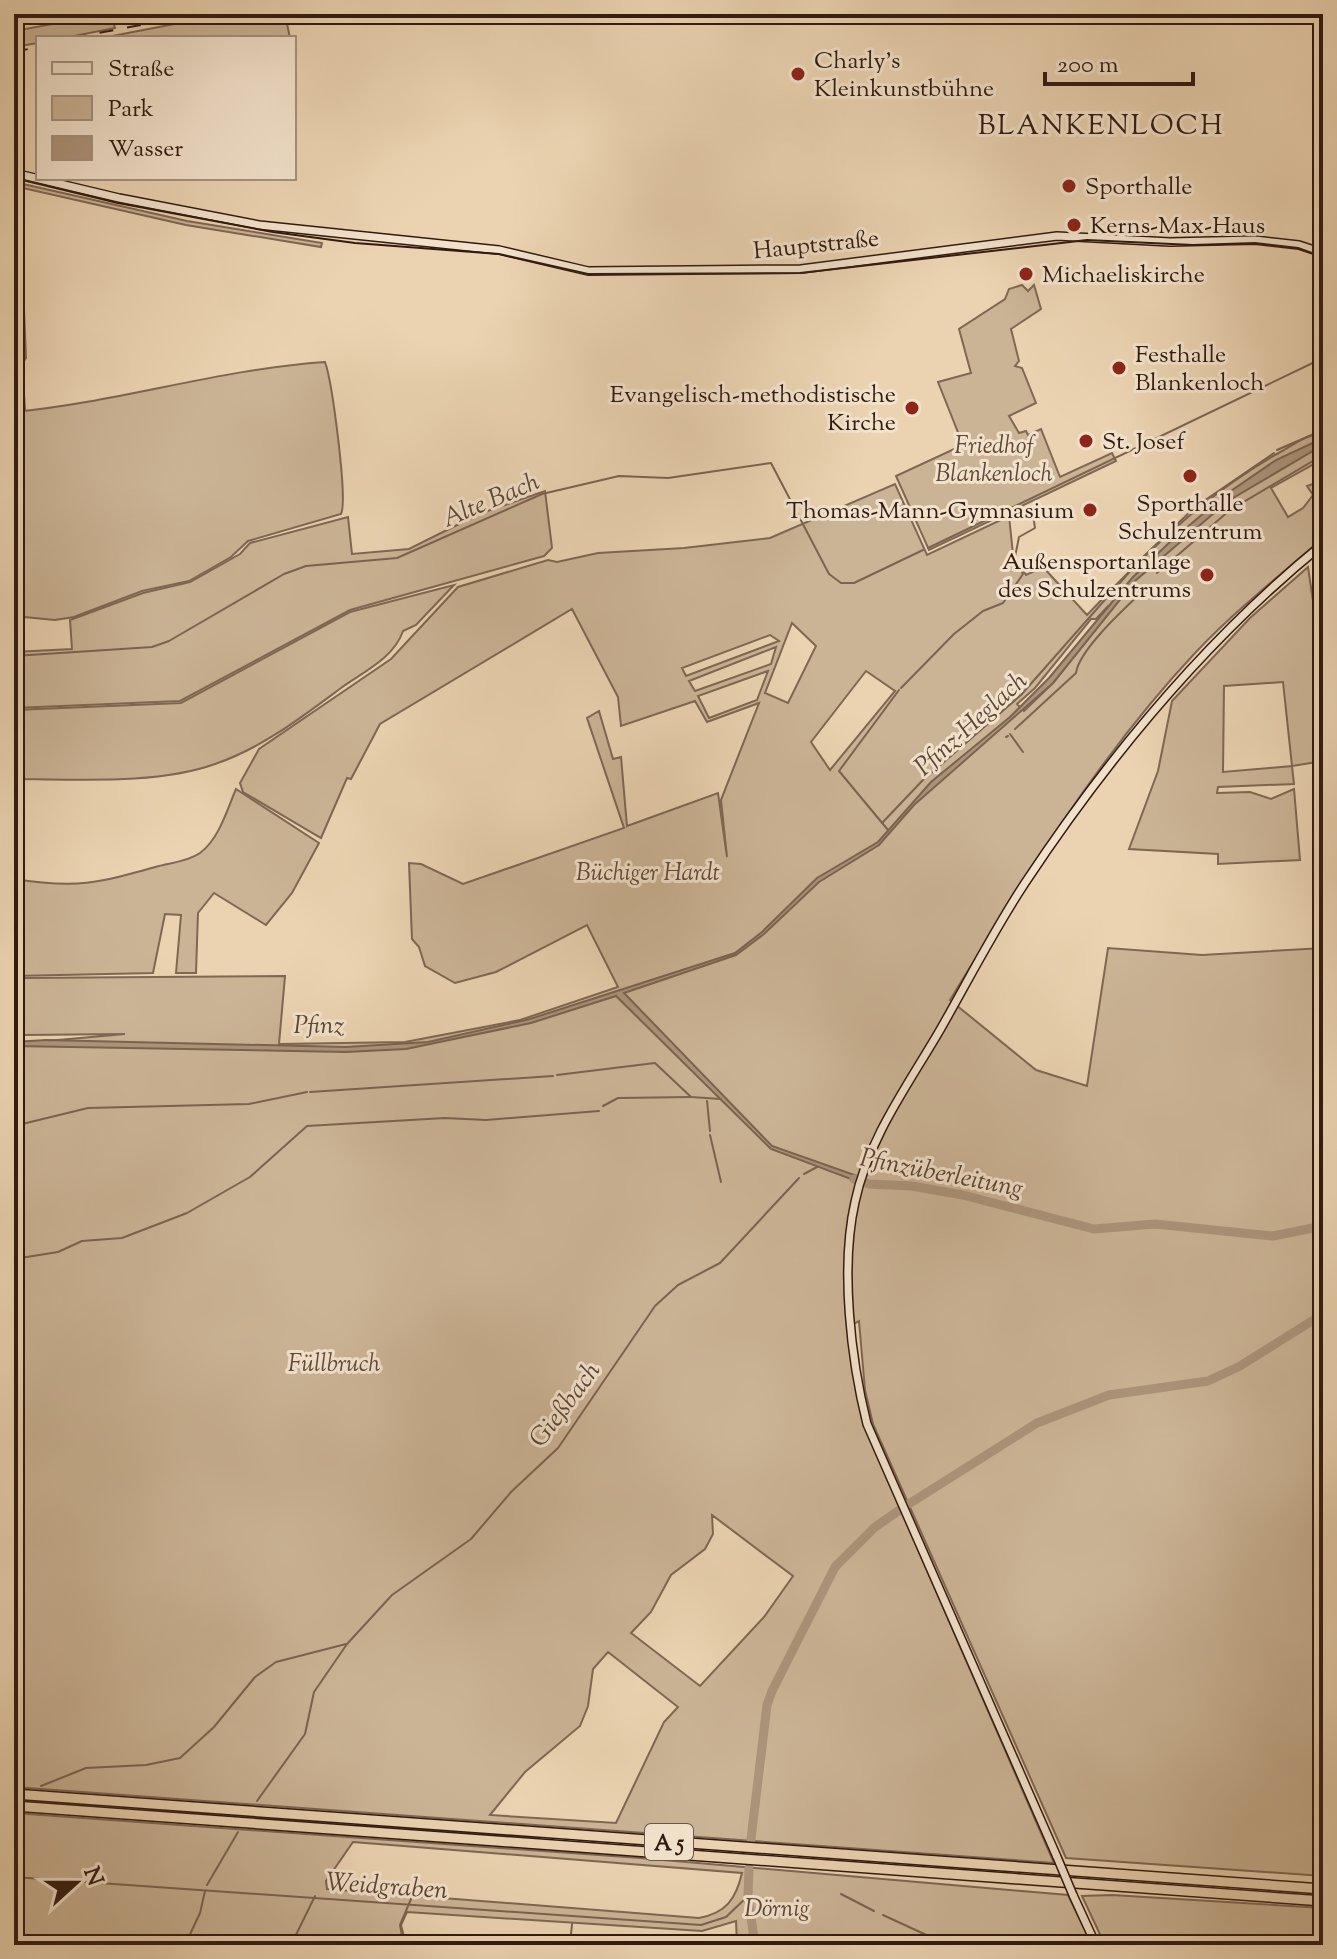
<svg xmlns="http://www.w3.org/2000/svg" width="1337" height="1959" viewBox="0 0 1337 1959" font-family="'Sorts Mill Goudy',serif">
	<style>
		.green { fill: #cbb496; stroke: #7e6754; stroke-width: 2; fill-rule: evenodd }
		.water { fill: #ac947b; stroke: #7b6351; stroke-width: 2 }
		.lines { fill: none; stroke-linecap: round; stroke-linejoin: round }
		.stream { stroke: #7b6351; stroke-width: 2 }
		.river { stroke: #ac947b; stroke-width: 9 }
		.secondary-casing { stroke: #311a11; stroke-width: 10 }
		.highway-casing { stroke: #311a11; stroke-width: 12 }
		.secondary { stroke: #f2e2cc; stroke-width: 7 }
		.highway { stroke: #ebd3b1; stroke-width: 9 }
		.tram { stroke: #311a11; stroke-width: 2 }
		.rail { stroke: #311a11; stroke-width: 2; stroke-dasharray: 14 14; stroke-linecap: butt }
		.secondary-bridge-casing { stroke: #311a11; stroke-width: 10; stroke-linecap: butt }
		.secondary-bridge { stroke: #f2e2cc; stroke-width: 7 }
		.poi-dot { fill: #8f2418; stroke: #f2e2cc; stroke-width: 3 }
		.labels { text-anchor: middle; stroke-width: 6; stroke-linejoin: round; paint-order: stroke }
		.shield { fill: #f2e2cc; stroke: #6b5649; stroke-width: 2 }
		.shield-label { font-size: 22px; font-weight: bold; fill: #311a11 }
		.poi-label { font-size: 24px; fill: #311a11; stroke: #f2e2cc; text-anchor: start }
		.street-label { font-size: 24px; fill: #311a11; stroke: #f2e2cc }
		.park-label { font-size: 24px; font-style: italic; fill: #5f4839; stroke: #f2e2cc }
		.water-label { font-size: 26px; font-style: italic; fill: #5c4536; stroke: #f2e2cc }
		.quarter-label { font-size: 28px; letter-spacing: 2px; fill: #311a11; stroke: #f2e2cc }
	</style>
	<rect width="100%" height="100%" fill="#ebd3b1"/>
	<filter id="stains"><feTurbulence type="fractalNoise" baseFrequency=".0025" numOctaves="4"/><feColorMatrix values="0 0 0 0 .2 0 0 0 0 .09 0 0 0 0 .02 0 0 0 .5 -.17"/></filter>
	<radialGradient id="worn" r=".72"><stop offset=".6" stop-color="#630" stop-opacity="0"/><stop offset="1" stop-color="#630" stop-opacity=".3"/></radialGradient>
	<g class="green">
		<polygon points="107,14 111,14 115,28 64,38 38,38 38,43 14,47 14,31"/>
		<polygon points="226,14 285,14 290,38 102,38"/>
		<polygon points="14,182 187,221 322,243 321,247 186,225 14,186"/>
		<polygon points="14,189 19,190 26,358 22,364 25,409 16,410 19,405 14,393"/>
		<polygon points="1022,285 1028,291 1034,285 1041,309 1011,329 1019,361 1015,366 1022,368 1036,403 1009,416 1019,433 1026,431 1028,435 1041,429 1060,477 1112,453 1116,461 929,550 896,476 963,445 938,382 971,373 959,329 1005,299 1009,289"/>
		<path d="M325 362C332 381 348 500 341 514L248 541 231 557 189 581 142 591 74 617 55 620 14 616V412C119 402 220 369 325 362Z"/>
		<path d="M1323 433V468L1316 463 1271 488 1288 517 1303 508 1313 495 1307 486 1316 483 1314 475 1323 473V538C1280 575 1234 612 1196 652 1098 756 1024 879 950 1000L1036 1070 1087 1086 1108 948 1202 955 1323 948V1876L1066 1858 873 1424 865 1390 859 1321 850 1326 856 1386 867 1432 1054 1863 14 1787V1044L125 1034 24 1035 21 978 285 976 279 1044 405 1042 520 1020 618 987 587 925 496 972 455 983 425 966 419 947 412 939 409 863 421 864 463 884 624 828 587 718 599 711 613 759 621 757 627 826 718 793 727 857 721 800 759 703 707 722 695 701 621 726 618 697 572 609 380 724 351 779 347 778 321 838 243 792 240 783 259 749 391 659 458 587 548 560 557 562 598 553 684 548 770 538 895 484 927 555 1009 516 1013 554 1026 575 1043 567 1087 615C1146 553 1208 491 1284 450 1296 443 1309 434 1323 433ZM1108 606 1112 609 1053 683 1024 711 1017 704 1035 688 1091 619H1096ZM792 623 816 646 788 703 765 693ZM770 635 779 641 686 676 682 668ZM776 647 771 664 695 691 689 681ZM768 671 757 700 709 718 698 696ZM866 671 895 691 830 770 811 742ZM712 1515 793 1576 764 1617 700 1686 631 1633 651 1612 671 1575 705 1549 713 1534ZM608 1652 678 1707 664 1722 616 1823 490 1815 525 1772 580 1726 588 1706 593 1669Z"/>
		<polygon points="545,491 552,548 544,556 350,610 180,701 14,708 14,652 72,649 70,620 143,593 190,582 240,554 250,543 348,517 352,554 409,549 479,514"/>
		<path d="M1308 567 1313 601 1323 600V761L1292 766 1294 784 1218 787 1217 793 1250 792 1271 799 1294 789 1300 860 1218 864V854L1129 849 1158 771 1172 701 1250 618ZM1283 682 1292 766 1223 772 1224 686Z"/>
		<path d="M454 585 416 625 403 631C394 658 363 672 341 688 302 717 262 748 215 764 157 785 76 779 14 779V710L181 703 350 612Z"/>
		<path d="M236 789 319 843 292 893 266 925 214 893 198 913 196 973H176L181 915 165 914 153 973 14 976V879C78 889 98 883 159 866 171 863 189 861 200 853 219 839 227 810 236 789Z"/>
		<polygon points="14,1799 540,1837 540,1839 14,1801"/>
		<path d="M14 1813 640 1858 1068 1895 1092 1945H737L736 1921 702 1931 407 1912 401 1925 406 1945H14ZM353 1842 742 1873C736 1899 726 1913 699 1918L327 1889 326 1881Z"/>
		<polygon points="1112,1895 1323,1908 1323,1945 1105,1945 1082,1896"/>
	</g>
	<polygon class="water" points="1323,438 1323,445 1228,501 1135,581 1053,683 914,805 879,845 819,882 764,934 736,955 624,993 772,1146 857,1176 856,1181 771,1149 616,996 531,1023 406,1049 346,1052 14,1046 14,1042 46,1040 346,1047 428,1042 530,1019 735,953 762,932 817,878 878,842 931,782 1010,717 1049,678 1133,577 1171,541 1225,495 1276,460"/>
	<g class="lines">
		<g class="stream">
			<polyline points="1277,450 1323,430"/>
			<polyline points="928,548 1323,358"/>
			<polyline points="1143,557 1195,507 1274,453"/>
			<polyline points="1157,573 1230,510 1323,455"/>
			<polyline points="14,656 152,647 169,641 284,574 306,566 397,558 542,494 619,476 668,478 771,463 829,574 841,583 854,583 923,550"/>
			<polyline points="901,688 954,634 983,611 1003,603 1023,574 1015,557 1019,537 1035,528 1032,508"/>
			<path d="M1015 729 1076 673C1079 650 1124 609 1142 592"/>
			<polyline points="1010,734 1023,752"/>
			<polyline points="1006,737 1008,736"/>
			<polyline points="882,823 922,781 1021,695 1140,560"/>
			<polyline points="888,830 839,771 899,690"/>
			<polyline points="557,1075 655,1063 691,1097 721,1099"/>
			<polyline points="310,1092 553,1076"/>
			<polyline points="707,1101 710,1131"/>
			<polyline points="603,1106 618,1098 691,1097"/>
			<polyline points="14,1126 88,1108 249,1104 307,1092"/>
			<polyline points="710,1135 721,1182"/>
			<polyline points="804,1174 817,1167"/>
			<polyline points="14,1259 58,1252 82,1241 122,1238 187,1213 250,1177 307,1126 445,1118 486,1120 599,1111"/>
			<polyline points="41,1786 86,1768 146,1765 180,1758 214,1727 255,1677 276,1662 346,1644"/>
			<polyline points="257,1801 305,1734 314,1692 347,1644 392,1595 471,1539 511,1492 558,1448 655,1306 678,1285 720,1263 799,1178"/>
			<polyline points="14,1877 701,1925 726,1917 748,1896"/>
			<polyline points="207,1885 238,1832"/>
			<polyline points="841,1894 874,1911"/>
			<polyline points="883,1915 948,1945"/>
			<polyline points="185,1945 200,1913 205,1891"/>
			<polyline points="291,1945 315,1896"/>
			<polyline points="404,1945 400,1925 411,1899"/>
			<polyline points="570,1945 572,1924"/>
		</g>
		<g class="river">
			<polyline points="854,1179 869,1184 912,1186 963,1195 1094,1229 1155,1224 1273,1236 1323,1226"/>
			<polyline points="751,1839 767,1705 772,1691 835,1567 875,1527 904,1507 1037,1423 1109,1395 1208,1381 1240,1366 1323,1314"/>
			<polyline points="749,1868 748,1896 755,1945"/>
		</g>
		<defs>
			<g id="secondary">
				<polyline points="14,173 119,198 259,225 499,250 588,271 801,269 1057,236 1170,242 1255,240 1299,245 1323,253"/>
				<path d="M1057 1857 867 1424C851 1360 840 1268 855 1202 868 1139 908 1085 940 1030 968 981 994 930 1025 883 1109 756 1205 640 1323 544"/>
				<polyline points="1073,1895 1096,1945"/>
			</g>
			<g id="highway">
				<polyline points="14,1794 1323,1889"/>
				<polyline points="14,1806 1323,1901"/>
			</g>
		</defs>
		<use href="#secondary" class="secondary-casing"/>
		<use href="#highway" class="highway-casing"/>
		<use href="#secondary" class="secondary"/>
		<use href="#highway" class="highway"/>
		<polyline class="tram" points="14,178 118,203 273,232 355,243 499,254 588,274 800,273 1087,240 1193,245 1255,243 1298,248 1323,257"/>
		<g class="rail">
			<polyline points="72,38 199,14"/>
			<polyline points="14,52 38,47"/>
		</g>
		<defs>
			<polyline id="secondary-bridge" points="1057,1857 1073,1895"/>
		</defs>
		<use href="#secondary-bridge" class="secondary-bridge-casing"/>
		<use href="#secondary-bridge" class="secondary-bridge"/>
	</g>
	<g class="poi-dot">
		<circle cx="798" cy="74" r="8"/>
		<circle cx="1069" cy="186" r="8"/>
		<circle cx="1074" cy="225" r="8"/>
		<circle cx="1026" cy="274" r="8"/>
		<circle cx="1119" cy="368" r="8"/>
		<circle cx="912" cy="408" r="8"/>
		<circle cx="1086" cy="441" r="8"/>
		<circle cx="1190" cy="476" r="8"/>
		<circle cx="1090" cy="510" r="8"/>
		<circle cx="1207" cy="575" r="8"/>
	</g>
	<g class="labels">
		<rect class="shield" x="645" y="1824" width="48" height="36" rx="6"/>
		<g class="shield-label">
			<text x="669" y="1850">A 5</text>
		</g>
		<g class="poi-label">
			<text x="814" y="68">Charly's<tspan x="814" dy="28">Kleinkunstbühne</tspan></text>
			<text x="1085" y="194">Sporthalle</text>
			<text x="1090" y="233">Kerns-Max-Haus</text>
			<text x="1042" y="282">Michaeliskirche</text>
			<text x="1135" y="362">Festhalle<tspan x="1135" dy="28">Blankenloch</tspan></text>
			<text x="896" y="402" text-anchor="end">Evangelisch-methodistische<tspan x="896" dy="28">Kirche</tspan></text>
			<text x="1102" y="449">St. Josef</text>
			<text x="1190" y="511" text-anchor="middle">Sporthalle<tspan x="1190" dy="28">Schulzentrum</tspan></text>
			<text x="1074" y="518" text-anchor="end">Thomas-Mann-Gymnasium</text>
			<text x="1191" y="569" text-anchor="end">Außensportanlage<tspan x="1191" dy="28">des Schulzentrums</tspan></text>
		</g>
		<g class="street-label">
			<text transform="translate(816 244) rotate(-6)" y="8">Hauptstraße</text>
		</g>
		<g class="park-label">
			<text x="994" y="453">Friedhof<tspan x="994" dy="28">Blankenloch</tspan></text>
			<text x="648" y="880">Büchiger Hardt</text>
			<text x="334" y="1371">Füllbruch</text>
			<text x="777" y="1916">Dörnig</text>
		</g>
		<g class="water-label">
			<text transform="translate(490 499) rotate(-23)" y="9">Alte Bach</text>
			<text transform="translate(970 723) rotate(-42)" y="9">Pfinz-Heglach</text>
			<text x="319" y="1033">Pfinz</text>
			<text transform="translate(942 1172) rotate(11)" y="9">Pfinzüberleitung</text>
			<text transform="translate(564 1404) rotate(-53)" y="9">Gießbach</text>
			<text transform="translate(387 1885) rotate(4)" y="9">Weidgraben</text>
		</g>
		<g class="quarter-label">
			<text x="1101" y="134">BLANKENLOCH</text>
		</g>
	</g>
	<rect width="1337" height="1959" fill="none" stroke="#ebd3b1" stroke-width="48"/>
	<rect x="16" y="16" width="1305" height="1927" fill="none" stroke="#311a11" stroke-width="4"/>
	<rect x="24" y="24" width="1289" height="1911" fill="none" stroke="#311a11" stroke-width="2"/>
	<rect x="36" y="36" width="260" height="144" fill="#f2e2cc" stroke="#a59281" stroke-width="2"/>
	<rect x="52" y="62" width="40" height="12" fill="#f2e2cc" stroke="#a59281" stroke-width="2"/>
	<text x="108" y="76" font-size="24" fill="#311a11">Straße</text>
	<rect x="52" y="96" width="40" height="24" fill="#cbb496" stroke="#a59281" stroke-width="2"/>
	<text x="108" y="116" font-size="24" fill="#311a11">Park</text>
	<rect x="52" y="136" width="40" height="24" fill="#ac947b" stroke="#a59281" stroke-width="2"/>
	<text x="108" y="156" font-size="24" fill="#311a11">Wasser</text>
	<g transform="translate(76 1883) rotate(69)" stroke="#f2e2cc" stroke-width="6" paint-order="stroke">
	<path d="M0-6L14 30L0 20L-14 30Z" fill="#311a11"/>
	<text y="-12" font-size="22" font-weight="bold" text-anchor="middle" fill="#311a11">N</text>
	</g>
	<path d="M1045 72v12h148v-12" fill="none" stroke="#311a11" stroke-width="4"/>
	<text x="1057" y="72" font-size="24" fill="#311a11" stroke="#f2e2cc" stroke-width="6" paint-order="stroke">200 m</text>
	<rect width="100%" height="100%" filter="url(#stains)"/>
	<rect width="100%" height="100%" fill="url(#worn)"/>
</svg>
